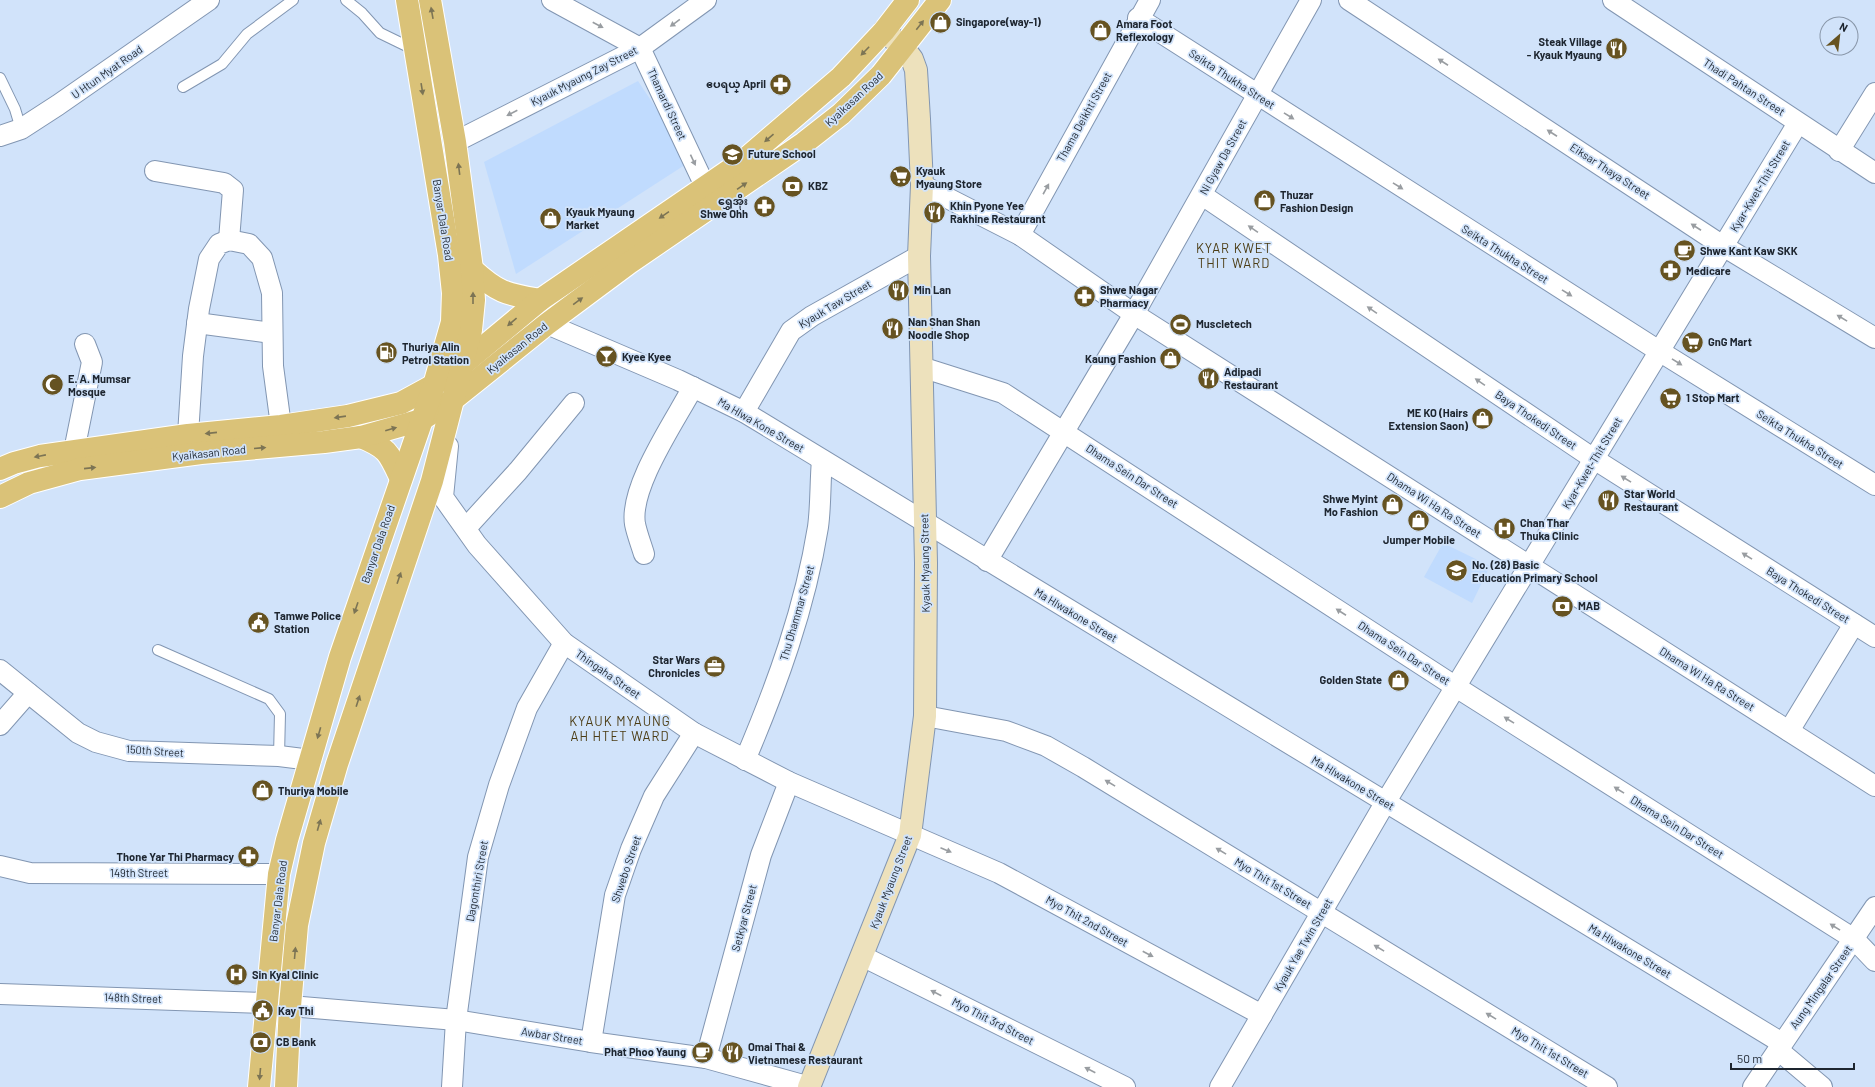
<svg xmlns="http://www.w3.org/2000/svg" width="1875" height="1087" viewBox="0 0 1875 1087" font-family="Barlow,'Noto Sans Myanmar',sans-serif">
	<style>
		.built { fill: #c0dbfe }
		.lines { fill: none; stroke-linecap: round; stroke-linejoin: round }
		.lane-casing { stroke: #8296b2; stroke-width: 12 }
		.street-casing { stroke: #8296b2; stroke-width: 22 }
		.secondary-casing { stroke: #8296b2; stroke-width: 24 }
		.primary-casing { stroke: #fff; stroke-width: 24 }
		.lane { stroke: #fff; stroke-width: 10 }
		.street { stroke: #fff; stroke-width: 20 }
		.secondary { stroke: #ede1bc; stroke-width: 22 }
		.primary { stroke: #dac278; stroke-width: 22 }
		.oneway { fill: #7c7454 }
		.oneway2 { fill: #999da1 }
		.labels { text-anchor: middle; stroke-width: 3.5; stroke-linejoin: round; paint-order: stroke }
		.poi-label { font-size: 11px; font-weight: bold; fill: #1d252f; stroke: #d1e3fa; text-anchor: start }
		.street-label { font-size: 11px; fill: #1d252f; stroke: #d1e3fa }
		.quarter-label { font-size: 13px; letter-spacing: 1px; fill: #4c3d15; stroke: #d1e3fa }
	</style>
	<rect width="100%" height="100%" fill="#d1e3fa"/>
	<g class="built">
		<polygon points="638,81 691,161 516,274 484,162"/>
		<polygon points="1443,543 1490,566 1472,603 1424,577"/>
	</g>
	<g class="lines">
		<defs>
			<g id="lane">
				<polyline points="346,0 362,13 380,33 415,50 438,47"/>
				<polyline points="0,78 15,109 21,129"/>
				<polyline points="183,87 222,64 247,34 293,0"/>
				<polyline points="158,650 269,699 280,714 279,756"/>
			</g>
			<g id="street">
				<polyline points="552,0 640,48 705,186"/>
				<polyline points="1349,0 1723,246 1875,338"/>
				<polyline points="1613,0 1875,173"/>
				<polyline points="1138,18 1659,351 1875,485"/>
				<polyline points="0,136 21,129 58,105 209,0"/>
				<polyline points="455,142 640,48 706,0"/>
				<polyline points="1839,151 1875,93"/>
				<polyline points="155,171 224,183 233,190 229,240"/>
				<polyline points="922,185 1020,235 1134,314 1875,786"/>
				<polyline points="1202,195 1594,459 1875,637"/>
				<polyline points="1020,235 1150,0"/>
				<polyline points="197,323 272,333"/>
				<polyline points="547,324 678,380 744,412 1782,1043"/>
				<polyline points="921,367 1003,393 1456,687 1854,939 1875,961"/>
				<polyline points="744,412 791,331 812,316 919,256"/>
				<polyline points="188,435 193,356 199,309 209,259 219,244 229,240 249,244 262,258 272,293 273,366 281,426"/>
				<polyline points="448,446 443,497 477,545 564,643 694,733 789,782 999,873 1262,1015"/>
				<polyline points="74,451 92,362 85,344"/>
				<polyline points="466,528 518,471 574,403"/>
				<path d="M644 554C641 544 637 534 635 524 629 487 675 421 693 387"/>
				<polyline points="987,561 1134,314 1311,0"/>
				<polyline points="0,670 78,733 96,742 129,751 279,756 311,760"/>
				<polyline points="925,716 1006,731 1046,746 1083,767 1607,1087"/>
				<polyline points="0,725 28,693"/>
				<polyline points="1789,731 1854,624"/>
				<path d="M745 760C777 685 805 608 818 527 821 505 820 482 822 460"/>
				<polyline points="0,866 30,873 279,874"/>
				<polyline points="862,956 1125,1087"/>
				<polyline points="0,994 266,1003"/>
				<polyline points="290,1006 456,1020 591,1042 706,1058 810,1087"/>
				<polyline points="591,1042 615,895 631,849 654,796 694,733"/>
				<polyline points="1778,1050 1822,1087"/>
				<polyline points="706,1058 761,855 789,782"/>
				<polyline points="452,1087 456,1020 478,857 499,785 527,708 564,643"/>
				<polyline points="1220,1087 1385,803 1798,123"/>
				<polyline points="1753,1087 1875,907"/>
			</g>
			<polyline id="secondary" points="809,1087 910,835 925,716 926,563 919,256 922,185 919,119 916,70 912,59 903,47 884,31"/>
			<g id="primary">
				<path d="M472 269C498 293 506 294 540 300"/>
				<path d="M361 437C388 448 389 453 401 479"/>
				<polyline points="0,469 14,463 40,456 188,435 281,426 348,416 401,403 434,385 463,364 540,300 743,161 841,77 884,31 908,0"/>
				<polyline points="0,497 29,483 80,469 201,453 324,442 361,437 421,420 455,398 547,324 629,263 804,143 841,114 881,75 940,0"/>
				<polyline points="259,1087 279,874 287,840 340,657 434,385 452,322 453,293 449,255 407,0"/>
				<polyline points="286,1087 290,1006 297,925 314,843 337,764 432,481 471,330 474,300 472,269 455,142 430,0"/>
			</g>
		</defs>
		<use href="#lane" class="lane-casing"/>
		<use href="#street" class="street-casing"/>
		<use href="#secondary" class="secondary-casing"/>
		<use href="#primary" class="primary-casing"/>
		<use href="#lane" class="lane"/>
		<use href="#street" class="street"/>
		<use href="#secondary" class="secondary"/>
		<use href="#primary" class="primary"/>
	</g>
	<defs><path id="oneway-solid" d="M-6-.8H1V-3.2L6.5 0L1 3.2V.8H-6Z"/></defs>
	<g class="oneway">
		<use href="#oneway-solid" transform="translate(432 13) rotate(-100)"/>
		<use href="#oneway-solid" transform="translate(920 25) rotate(-52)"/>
		<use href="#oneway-solid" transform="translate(865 51) rotate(134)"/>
		<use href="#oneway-solid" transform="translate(422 89) rotate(81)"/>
		<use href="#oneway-solid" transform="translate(769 138) rotate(139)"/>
		<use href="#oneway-solid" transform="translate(459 169) rotate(-97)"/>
		<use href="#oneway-solid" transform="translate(742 186) rotate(-34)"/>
		<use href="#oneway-solid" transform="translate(664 215) rotate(146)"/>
		<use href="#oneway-solid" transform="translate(473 298) rotate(-90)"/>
		<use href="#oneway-solid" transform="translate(578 301) rotate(-36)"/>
		<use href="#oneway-solid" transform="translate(512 322) rotate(140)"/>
		<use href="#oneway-solid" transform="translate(340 417) rotate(172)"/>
		<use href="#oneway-solid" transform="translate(391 429) rotate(-16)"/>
		<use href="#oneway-solid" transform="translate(211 433) rotate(174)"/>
		<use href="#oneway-solid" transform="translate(260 448) rotate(-5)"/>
		<use href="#oneway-solid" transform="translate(40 456) rotate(169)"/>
		<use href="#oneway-solid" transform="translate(90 468) rotate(-6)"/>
		<use href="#oneway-solid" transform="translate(399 578) rotate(-71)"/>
		<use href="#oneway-solid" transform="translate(356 608) rotate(109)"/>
		<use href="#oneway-solid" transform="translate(358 701) rotate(-72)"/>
		<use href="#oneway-solid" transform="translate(319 733) rotate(106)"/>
		<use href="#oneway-solid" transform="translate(319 825) rotate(-74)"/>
		<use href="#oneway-solid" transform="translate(295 953) rotate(-85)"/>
		<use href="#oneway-solid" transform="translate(260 1074) rotate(95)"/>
	</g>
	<g class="oneway2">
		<use href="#oneway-solid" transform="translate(675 23) rotate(144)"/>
		<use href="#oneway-solid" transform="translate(598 25) rotate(28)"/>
		<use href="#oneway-solid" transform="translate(1443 62) rotate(-147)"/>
		<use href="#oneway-solid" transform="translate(512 113) rotate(153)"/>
		<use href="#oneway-solid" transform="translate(1289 116) rotate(32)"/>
		<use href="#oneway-solid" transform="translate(1552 133) rotate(-147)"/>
		<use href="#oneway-solid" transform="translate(693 160) rotate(65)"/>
		<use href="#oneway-solid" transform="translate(1398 186) rotate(32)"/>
		<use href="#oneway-solid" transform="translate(1046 189) rotate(-61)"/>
		<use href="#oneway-solid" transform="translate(1696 227) rotate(-147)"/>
		<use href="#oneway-solid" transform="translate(1253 229) rotate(-146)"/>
		<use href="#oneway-solid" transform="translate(1567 293) rotate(32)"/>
		<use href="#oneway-solid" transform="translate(1372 310) rotate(-146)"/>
		<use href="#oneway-solid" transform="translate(1842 318) rotate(-149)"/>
		<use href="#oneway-solid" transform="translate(1677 362) rotate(32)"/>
		<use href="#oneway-solid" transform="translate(1480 382) rotate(-146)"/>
		<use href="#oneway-solid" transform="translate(1626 479) rotate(-148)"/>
		<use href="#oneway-solid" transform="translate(1747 556) rotate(-148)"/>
		<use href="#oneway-solid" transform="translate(1341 612) rotate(-147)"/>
		<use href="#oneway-solid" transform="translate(1509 720) rotate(-148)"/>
		<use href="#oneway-solid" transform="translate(1110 783) rotate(-149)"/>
		<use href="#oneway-solid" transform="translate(1619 790) rotate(-148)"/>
		<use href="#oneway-solid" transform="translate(946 850) rotate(23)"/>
		<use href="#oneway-solid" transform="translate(1221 851) rotate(-149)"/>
		<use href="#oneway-solid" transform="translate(1835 927) rotate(-148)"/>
		<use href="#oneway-solid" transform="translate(1379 948) rotate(-149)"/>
		<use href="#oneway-solid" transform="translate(1148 954) rotate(28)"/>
		<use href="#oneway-solid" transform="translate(936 993) rotate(-153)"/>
		<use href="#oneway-solid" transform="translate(1491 1016) rotate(-149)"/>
		<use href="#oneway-solid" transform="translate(1090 1070) rotate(-153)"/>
	</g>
	<defs>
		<symbol id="shop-disc" viewBox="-11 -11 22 22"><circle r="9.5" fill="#665321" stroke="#d1e3fa"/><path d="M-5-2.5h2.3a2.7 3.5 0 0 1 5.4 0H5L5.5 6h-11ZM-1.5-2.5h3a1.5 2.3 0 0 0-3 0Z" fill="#fff"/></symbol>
		<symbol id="restaurant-disc" viewBox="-11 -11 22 22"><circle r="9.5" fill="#665321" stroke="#d1e3fa"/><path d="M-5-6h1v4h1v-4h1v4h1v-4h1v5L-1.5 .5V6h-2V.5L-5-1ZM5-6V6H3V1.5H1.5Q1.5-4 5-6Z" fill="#fff"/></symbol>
		<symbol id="pharmacy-disc" viewBox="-11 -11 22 22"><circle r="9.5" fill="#665321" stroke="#d1e3fa"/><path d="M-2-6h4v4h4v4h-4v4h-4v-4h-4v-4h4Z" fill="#fff"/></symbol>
		<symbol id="school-disc" viewBox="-11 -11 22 22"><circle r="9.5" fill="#665321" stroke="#d1e3fa"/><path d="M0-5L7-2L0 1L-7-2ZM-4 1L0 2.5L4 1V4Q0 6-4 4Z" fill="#fff"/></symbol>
		<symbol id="supermarket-disc" viewBox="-11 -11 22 22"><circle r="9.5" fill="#665321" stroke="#d1e3fa"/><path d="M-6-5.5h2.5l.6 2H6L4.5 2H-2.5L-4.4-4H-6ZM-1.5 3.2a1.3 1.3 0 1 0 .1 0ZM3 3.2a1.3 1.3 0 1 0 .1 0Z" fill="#fff"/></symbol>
		<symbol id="bank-disc" viewBox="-11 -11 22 22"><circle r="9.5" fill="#665321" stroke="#d1e3fa"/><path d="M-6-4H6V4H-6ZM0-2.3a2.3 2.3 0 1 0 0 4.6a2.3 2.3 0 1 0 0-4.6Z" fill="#fff"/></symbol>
		<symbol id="cafe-disc" viewBox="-11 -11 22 22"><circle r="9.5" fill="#665321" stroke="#d1e3fa"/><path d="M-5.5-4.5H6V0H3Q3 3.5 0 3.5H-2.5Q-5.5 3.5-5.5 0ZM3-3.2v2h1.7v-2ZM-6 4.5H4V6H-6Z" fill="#fff"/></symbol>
		<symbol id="stadium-disc" viewBox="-11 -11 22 22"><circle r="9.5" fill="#665321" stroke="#d1e3fa"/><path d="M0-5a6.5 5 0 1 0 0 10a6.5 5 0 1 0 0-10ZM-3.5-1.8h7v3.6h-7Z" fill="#fff"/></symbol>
		<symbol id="fuel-disc" viewBox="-11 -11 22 22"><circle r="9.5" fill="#665321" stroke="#d1e3fa"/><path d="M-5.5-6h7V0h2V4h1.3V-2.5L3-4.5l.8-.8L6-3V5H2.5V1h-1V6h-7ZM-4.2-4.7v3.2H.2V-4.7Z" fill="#fff"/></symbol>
		<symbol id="bar-disc" viewBox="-11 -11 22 22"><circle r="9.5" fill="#665321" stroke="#d1e3fa"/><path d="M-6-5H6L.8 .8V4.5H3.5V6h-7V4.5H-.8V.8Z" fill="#fff"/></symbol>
		<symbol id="mosque-disc" viewBox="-11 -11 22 22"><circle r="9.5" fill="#665321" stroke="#d1e3fa"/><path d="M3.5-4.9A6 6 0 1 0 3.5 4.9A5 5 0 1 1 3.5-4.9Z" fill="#fff"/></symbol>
		<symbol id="hospital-disc" viewBox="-11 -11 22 22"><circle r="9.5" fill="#665321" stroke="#d1e3fa"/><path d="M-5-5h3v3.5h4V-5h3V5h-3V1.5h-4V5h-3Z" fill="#fff"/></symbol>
		<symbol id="civic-disc" viewBox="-11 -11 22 22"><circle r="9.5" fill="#665321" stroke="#d1e3fa"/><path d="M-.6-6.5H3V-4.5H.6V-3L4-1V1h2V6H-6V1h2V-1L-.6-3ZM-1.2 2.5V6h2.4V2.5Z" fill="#fff"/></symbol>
		<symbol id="office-disc" viewBox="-11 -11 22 22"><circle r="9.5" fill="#665321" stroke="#d1e3fa"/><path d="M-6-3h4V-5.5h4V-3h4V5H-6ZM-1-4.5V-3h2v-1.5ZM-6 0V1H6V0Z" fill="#fff"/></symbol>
	</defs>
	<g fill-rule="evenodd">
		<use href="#shop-disc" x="928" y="10" width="25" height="25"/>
		<use href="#shop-disc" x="1088" y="18" width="25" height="25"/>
		<use href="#restaurant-disc" x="1604" y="36" width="25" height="25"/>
		<use href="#pharmacy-disc" x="768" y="72" width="25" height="25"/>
		<use href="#school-disc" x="720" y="142" width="25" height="25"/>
		<use href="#supermarket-disc" x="888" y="164" width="25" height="25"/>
		<use href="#bank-disc" x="780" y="174" width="25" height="25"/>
		<use href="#shop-disc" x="1252" y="188" width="25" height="25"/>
		<use href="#pharmacy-disc" x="752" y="194" width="25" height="25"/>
		<use href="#restaurant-disc" x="922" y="200" width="25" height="25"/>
		<use href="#shop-disc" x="538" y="206" width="25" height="25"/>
		<use href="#cafe-disc" x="1672" y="238" width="25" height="25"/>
		<use href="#pharmacy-disc" x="1658" y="258" width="25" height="25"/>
		<use href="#restaurant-disc" x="886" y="278" width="25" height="25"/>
		<use href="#pharmacy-disc" x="1072" y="284" width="25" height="25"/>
		<use href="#stadium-disc" x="1168" y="312" width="25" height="25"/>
		<use href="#restaurant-disc" x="880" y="316" width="25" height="25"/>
		<use href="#supermarket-disc" x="1680" y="330" width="25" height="25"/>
		<use href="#fuel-disc" x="374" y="340" width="25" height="25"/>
		<use href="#bar-disc" x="594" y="344" width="25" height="25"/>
		<use href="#shop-disc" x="1158" y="346" width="25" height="25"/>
		<use href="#restaurant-disc" x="1196" y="366" width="25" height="25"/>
		<use href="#mosque-disc" x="40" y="372" width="25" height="25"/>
		<use href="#supermarket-disc" x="1658" y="386" width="25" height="25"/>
		<use href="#shop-disc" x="1470" y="406" width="25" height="25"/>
		<use href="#restaurant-disc" x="1596" y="488" width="25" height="25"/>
		<use href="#shop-disc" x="1380" y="492" width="25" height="25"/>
		<use href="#shop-disc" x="1406" y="508" width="25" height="25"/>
		<use href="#hospital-disc" x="1492" y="516" width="25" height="25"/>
		<use href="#school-disc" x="1444" y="558" width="25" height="25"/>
		<use href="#bank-disc" x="1550" y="594" width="25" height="25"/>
		<use href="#civic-disc" x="246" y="610" width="25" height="25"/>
		<use href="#office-disc" x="702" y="654" width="25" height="25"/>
		<use href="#shop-disc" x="1386" y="668" width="25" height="25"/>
		<use href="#shop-disc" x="250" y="778" width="25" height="25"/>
		<use href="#pharmacy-disc" x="236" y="844" width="25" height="25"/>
		<use href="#hospital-disc" x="224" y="962" width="25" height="25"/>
		<use href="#civic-disc" x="250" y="998" width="25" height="25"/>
		<use href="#bank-disc" x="248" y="1030" width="25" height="25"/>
		<use href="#cafe-disc" x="690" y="1040" width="25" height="25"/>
		<use href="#restaurant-disc" x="720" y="1040" width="25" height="25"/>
	</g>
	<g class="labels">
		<g class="poi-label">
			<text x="956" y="26">Singapore(way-1)</text>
			<text x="1116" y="28">Amara Foot<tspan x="1116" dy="13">Reflexology</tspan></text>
			<text x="1602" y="46" text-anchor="end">Steak Village<tspan x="1602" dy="13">- Kyauk Myaung</tspan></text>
			<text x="766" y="88" text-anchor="end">ဧပရယ္ April</text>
			<text x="748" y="158">Future School</text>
			<text x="916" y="175">Kyauk<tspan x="916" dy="13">Myaung Store</tspan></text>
			<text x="808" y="190">KBZ</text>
			<text x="1280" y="199">Thuzar<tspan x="1280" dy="13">Fashion Design</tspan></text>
			<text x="748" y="205" text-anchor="end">ရွှေအိုး<tspan x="748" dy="13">Shwe Ohh</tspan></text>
			<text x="950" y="210">Khin Pyone Yee<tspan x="950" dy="13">Rakhine Restaurant</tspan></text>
			<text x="566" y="216">Kyauk Myaung<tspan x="566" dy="13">Market</tspan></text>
			<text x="1700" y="255">Shwe Kant Kaw SKK</text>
			<text x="1686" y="275">Medicare</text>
			<text x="914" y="294">Min Lan</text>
			<text x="1100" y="294">Shwe Nagar<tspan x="1100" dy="13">Pharmacy</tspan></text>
			<text x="908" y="326">Nan Shan Shan<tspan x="908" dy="13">Noodle Shop</tspan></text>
			<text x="1196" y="328">Muscletech</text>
			<text x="1708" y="346">GnG Mart</text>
			<text x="402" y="351">Thuriya Alin<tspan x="402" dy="13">Petrol Station</tspan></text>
			<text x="622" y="361">Kyee Kyee</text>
			<text x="1156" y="363" text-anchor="end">Kaung Fashion</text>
			<text x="1224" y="376">Adipadi<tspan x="1224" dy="13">Restaurant</tspan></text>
			<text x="68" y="383">E. A. Mumsar<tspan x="68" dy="13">Mosque</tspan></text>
			<text x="1686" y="402">1 Stop Mart</text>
			<text x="1468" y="417" text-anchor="end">ME KO (Hairs<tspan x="1468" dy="13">Extension Saon)</tspan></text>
			<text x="1624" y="498">Star World<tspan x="1624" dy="13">Restaurant</tspan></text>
			<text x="1378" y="503" text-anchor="end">Shwe Myint<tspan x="1378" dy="13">Mo Fashion</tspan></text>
			<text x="1520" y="527">Chan Thar<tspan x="1520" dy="13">Thuka Clinic</tspan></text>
			<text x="1419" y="544" text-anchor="middle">Jumper Mobile</text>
			<text x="1472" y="569">No. (28) Basic<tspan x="1472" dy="13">Education Primary School</tspan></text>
			<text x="1578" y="610">MAB</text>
			<text x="274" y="620">Tamwe Police<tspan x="274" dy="13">Station</tspan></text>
			<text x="700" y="664" text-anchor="end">Star Wars<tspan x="700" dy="13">Chronicles</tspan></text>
			<text x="1382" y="684" text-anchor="end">Golden State</text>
			<text x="278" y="795">Thuriya Mobile</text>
			<text x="234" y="861" text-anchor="end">Thone Yar Thi Pharmacy</text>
			<text x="252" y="979">Sin Kyal Clinic</text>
			<text x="278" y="1015">Kay Thi</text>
			<text x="276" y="1046">CB Bank</text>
			<text x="748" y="1051">Omai Thai &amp;<tspan x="748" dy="13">Vietnamese Restaurant</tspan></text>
			<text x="686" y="1056" text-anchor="end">Phat Phoo Yaung</text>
		</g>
		<g class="street-label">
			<text transform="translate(107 72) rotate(-35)" y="4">U Htun Myat Road</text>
			<text transform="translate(584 76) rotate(-27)" y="4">Kyauk Myaung Zay Street</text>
			<text transform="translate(1232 79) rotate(33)" y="4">Seikta Thukha Street</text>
			<text transform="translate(1744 87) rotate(33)" y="4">Thadi Pahtan Street</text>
			<text transform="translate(854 99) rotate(-43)" y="4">Kyaikasan Road</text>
			<text transform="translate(667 104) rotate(65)" y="4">Thamardi Street</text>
			<text transform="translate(1084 117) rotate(-61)" y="4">Thama Deikhti Street</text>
			<text transform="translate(1223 157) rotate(-61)" y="4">Ni Gyaw Da Street</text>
			<text transform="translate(1610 171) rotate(33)" y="4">Eiksar Thaya Street</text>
			<text transform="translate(1760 186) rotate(-59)" y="4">Kyar-Kwet-Thit Street</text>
			<text transform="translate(443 220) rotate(81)" y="4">Banyar Dala Road</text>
			<text transform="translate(1505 254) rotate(32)" y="4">Seikta Thukha Street</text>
			<text transform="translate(835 304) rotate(-31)" y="4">Kyauk Taw Street</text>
			<text transform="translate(517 348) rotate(-39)" y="4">Kyaikasan Road</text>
			<text transform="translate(1536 420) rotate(34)" y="4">Baya Thokedi Street</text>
			<text transform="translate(761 425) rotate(30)" y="4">Ma Hlwa Kone Street</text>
			<text transform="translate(1800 439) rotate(32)" y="4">Seikta Thukha Street</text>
			<text transform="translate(209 453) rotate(-6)" y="4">Kyaikasan Road</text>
			<text transform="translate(1592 463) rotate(-59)" y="4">Kyar-Kwet-Thit Street</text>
			<text transform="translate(1132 476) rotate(33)" y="4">Dhama Sein Dar Street</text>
			<text transform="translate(1434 505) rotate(33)" y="4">Dhama Wi Ha Ra Street</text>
			<text transform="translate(378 544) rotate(-71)" y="4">Banyar Dala Road</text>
			<text transform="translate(925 563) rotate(-91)" y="4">Kyauk Myaung Street</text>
			<text transform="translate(1808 595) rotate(32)" y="4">Baya Thokedi Street</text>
			<text transform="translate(797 613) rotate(-74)" y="4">Thu Dhammar Street</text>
			<text transform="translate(1076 615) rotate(31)" y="4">Ma Hlwakone Street</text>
			<text transform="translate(1404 653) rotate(33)" y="4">Dhama Sein Dar Street</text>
			<text transform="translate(608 674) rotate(35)" y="4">Thingaha Street</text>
			<text transform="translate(1707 679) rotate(32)" y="4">Dhama Wi Ha Ra Street</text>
			<text transform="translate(155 751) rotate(4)" y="4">150th Street</text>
			<text transform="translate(1353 783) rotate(31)" y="4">Ma Hlwakone Street</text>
			<text transform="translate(1677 827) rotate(32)" y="4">Dhama Sein Dar Street</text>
			<text transform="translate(626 869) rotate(-71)" y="4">Shwebo Street</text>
			<text x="139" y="877">149th Street</text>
			<text transform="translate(477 881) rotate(-80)" y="4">Dagonthiri Street</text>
			<text transform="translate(891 882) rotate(-69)" y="4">Kyauk Myaung Street</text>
			<text transform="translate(1273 883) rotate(31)" y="4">Myo Thit 1st Street</text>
			<text transform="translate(278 901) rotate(-83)" y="4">Banyar Dala Road</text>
			<text transform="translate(744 918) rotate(-75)" y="4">Setkyar Street</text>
			<text transform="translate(1087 921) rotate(29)" y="4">Myo Thit 2nd Street</text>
			<text transform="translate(1303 945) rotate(-60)" y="4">Kyauk Yae Twin Street</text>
			<text transform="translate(1630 951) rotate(31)" y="4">Ma Hlwakone Street</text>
			<text transform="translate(1821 987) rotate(-55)" y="4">Aung Mingalar Street</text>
			<text transform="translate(133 998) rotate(2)" y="4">148th Street</text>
			<text transform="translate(993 1021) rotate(27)" y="4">Myo Thit 3rd Street</text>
			<text transform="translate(552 1036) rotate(9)" y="4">Awbar Street</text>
			<text transform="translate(1550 1052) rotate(31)" y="4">Myo Thit 1st Street</text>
		</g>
		<g class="quarter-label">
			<text x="1234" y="253">KYAR KWET<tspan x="1234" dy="15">THIT WARD</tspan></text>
			<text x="620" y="726">KYAUK MYAUNG<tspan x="620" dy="15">AH HTET WARD</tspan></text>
		</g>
	</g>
	<g transform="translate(1839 36) rotate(28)"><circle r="19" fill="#d1e3fa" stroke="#8997a9"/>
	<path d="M0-3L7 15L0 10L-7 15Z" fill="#665321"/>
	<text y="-6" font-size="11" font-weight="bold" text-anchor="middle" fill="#1d252f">N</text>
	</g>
	<path d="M1731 1063v6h123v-6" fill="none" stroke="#1d252f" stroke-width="2"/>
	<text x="1737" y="1063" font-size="12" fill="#1d252f" stroke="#d1e3fa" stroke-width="3" paint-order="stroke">50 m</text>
</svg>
